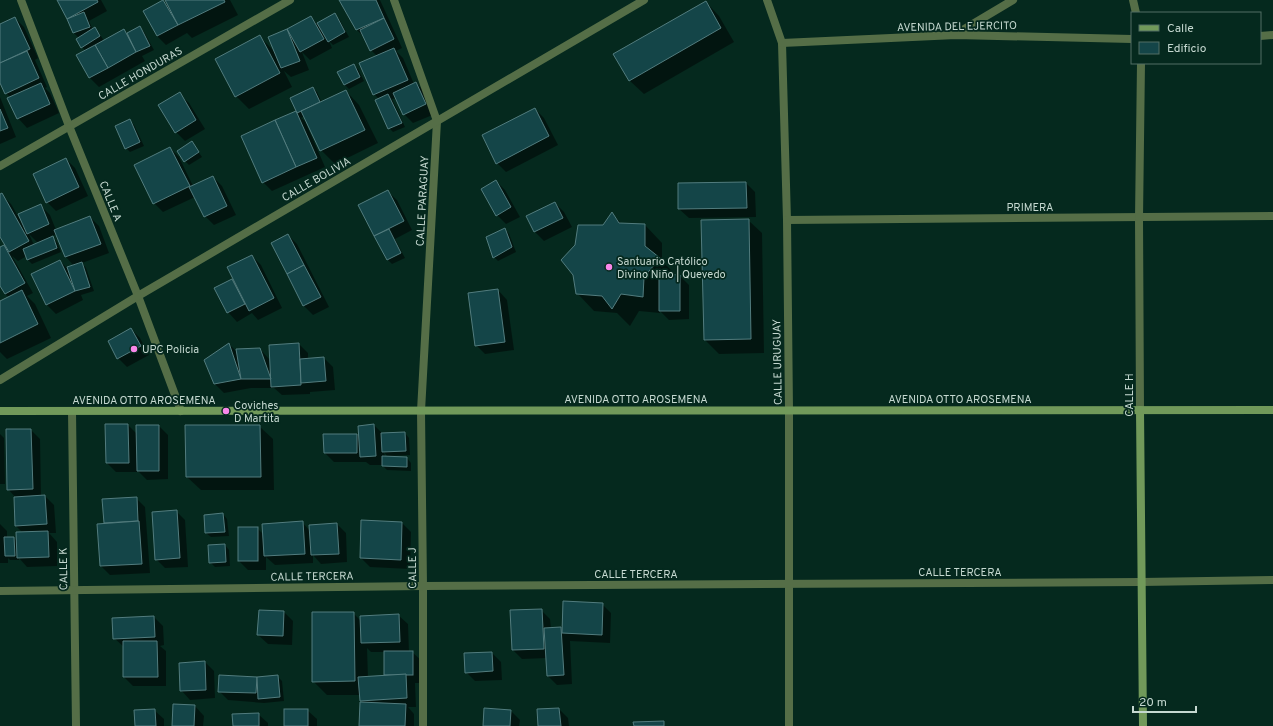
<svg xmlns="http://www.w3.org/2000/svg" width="1273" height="726" viewBox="0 0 1273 726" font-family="Overpass,sans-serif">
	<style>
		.shadow { fill: #0007; fill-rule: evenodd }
		.building { fill: #144548; stroke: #527c7e }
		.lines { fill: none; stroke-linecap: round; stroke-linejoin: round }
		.street { stroke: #556e47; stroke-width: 8 }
		.secondary { stroke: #71995a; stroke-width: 8 }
		.poi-dot { fill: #f987e9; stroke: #05291e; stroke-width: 1.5 }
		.labels { text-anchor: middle; stroke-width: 3.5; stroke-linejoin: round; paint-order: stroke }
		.street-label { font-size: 11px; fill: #c5d8d0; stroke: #05291e }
		.poi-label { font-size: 11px; fill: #c5d8d0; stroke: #05291e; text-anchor: start }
	</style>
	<rect width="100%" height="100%" fill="#05291e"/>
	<g class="shadow">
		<polygon points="58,0 101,0 107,11 89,21 93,30 95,29 99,33 104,41 123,30 127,34 140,27 144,32 154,50 142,56 145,61 99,87 90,78 78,55 86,51 82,47 79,38 74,33 68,18"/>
		<polygon points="166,0 230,0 238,15 192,38 187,33 166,45 157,36 163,1 169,7"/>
		<polygon points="341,0 380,0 402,48 396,51 403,58 414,84 416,83 425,92 435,114 413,123 404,114 396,98 392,99 405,127 393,132 389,128 379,99 374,94 377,56 371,50 364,37 357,30"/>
		<polygon points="706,2 719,16 734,42 644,94 630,81 615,55"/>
		<polygon points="334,14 339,19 349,37 333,45 329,41 332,48 310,60 302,52 309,70 291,77 284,71 292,87 249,109 236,96 260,37 275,52 269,37 288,30 311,17 317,24"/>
		<polygon points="15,18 24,27 38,58 35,60 47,87 45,88 50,93 59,113 27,128 18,118 11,98 6,93 0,81 0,25"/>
		<polygon points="353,65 358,69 364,81 349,89 344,84"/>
		<polygon points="313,88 317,92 322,103 346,91 359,105 378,143 335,164 321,150 305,116 301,118 305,121 325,167 272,191 263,182 296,112 299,115 291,99"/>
		<polygon points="179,94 189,103 205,129 185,141 176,132"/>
		<polygon points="0,97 16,137 0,144"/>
		<polygon points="535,109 544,118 558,145 506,172 497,163"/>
		<polygon points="130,121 134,125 144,146 130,152 126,148"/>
		<polygon points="192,143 202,157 189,165 185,161"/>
		<polygon points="170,148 179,157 193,186 213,177 222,186 236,215 214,225 205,216 195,197 163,212 154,203"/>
		<polygon points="66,159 75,168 88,196 56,211 47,202"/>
		<polygon points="496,181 505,190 520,217 506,224 497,215"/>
		<polygon points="746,183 755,192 756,217 689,218 679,209 679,184"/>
		<polygon points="387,191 397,200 412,230 395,239 405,258 392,264 388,260 360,205"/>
		<path d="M2 195 11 204 22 223 41 206 50 215 56 230 90 217 99 226 109 253 82 263 86 268 94 291 81 295 83 300 56 314 47 305 60 261 70 271 74 266 66 257 57 234 51 236 57 242 61 252 32 264 28 260 27 256 18 261 12 256 33 293 27 296 35 304 51 338 7 359 0 352V302L9 297 5 294 0 284V248L3 247 9 252 0 235V196ZM29 234 38 243 34 245Z"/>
		<polygon points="555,203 564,212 572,227 544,241 535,232 528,217"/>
		<polygon points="612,214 622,224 645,225 662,243 662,261 677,276 680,276 689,285 689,319 669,320 660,311 660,313 639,311 630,326 617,313 594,311 577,293 604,226"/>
		<polygon points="748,220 762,233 764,353 719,354 705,340 702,221"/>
		<polygon points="505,229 509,234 516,252 498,261 494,257"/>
		<polygon points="288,235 297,244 329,307 313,315 304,306 272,244"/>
		<polygon points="252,256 261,265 282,308 258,320 252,313 237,322 228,312 216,289 234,279"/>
		<polygon points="498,290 507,300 514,350 485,354 476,345"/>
		<polygon points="131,329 140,338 149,355 127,367 118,358"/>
		<polygon points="229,344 238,353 260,349 269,359 271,364 299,344 308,353 308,359 324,358 333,367 335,390 310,392 310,394 282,395 274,388 251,388 224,393 215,384"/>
		<polygon points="128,425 137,434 159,426 168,435 168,479 147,480 137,470 137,472 116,472 107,463"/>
		<polygon points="374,425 383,434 405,433 409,438 410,455 387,456 384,452 385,457 407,458 411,463 411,471 387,470 382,465 370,465 366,462 334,462 325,453 357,435 360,438"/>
		<polygon points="259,426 273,439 274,490 201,490 187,477"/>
		<polygon points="31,430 40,439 41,496 45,496 54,505 56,533 49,533 57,542 57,566 27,567 19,558 19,560 10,560 8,558 8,563 0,563 0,524 7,531 7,538 14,538 18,542 23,533 16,526 16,498 8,489"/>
		<polygon points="0,434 4,438 5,484 0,484"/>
		<polygon points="136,498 145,507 150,573 110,575 101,566 105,524 103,500"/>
		<polygon points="176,511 185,520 188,567 165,568 156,559"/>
		<polygon points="223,514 227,519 229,536 211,537 206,533"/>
		<polygon points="362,521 402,523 411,532 410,569 370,567 361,558"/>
		<polygon points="302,522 310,531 337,524 346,533 347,562 321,564 313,555 313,563 275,565 266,557 266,570 248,570 239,561 257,528 264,535"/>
		<polygon points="225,545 229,550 230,566 215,567 210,562"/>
		<polygon points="602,604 611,613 610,643 570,641 572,684 557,685 548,676 547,658 522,659 513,650 541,610 550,619 551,629 563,628"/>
		<polygon points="284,612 293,621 292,645 268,644 258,635"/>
		<path d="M353 613 361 621 398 615 408 624 409 652H412L422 661V683H415L416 707H408L414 714V726H360L363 703 361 700 360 695H327L313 681ZM367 648 371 652H385V674L387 677 368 678Z"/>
		<polygon points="154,617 163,626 164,645 160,646 166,651 166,686 133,686 124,677 124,647 114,638"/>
		<polygon points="492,653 501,662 502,680 475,681 466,672"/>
		<polygon points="205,662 214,671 215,698 190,700 181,690"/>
		<polygon points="278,677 282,681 284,701 264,703 228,700 219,691 257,678"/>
		<polygon points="195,706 204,716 203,726 173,726"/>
		<polygon points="559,709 568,718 569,726 539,726"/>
		<polygon points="154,710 164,719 164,726 136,726"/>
		<polygon points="307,710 317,719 317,726 285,726"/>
		<polygon points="511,711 520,720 519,726 484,726"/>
		<polygon points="258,714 268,723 268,726 234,726"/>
	</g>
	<g class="building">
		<polygon points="57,0 97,0 98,2 67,19"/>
		<polygon points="163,0 178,25 157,36 143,11"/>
		<polygon points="165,0 224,0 225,2 178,25"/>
		<polygon points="339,0 376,0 384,18 356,30"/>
		<polygon points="706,1 721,28 629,81 613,54"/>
		<polygon points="84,12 90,27 73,33 67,19"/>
		<polygon points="335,13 345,32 328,42 317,23"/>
		<polygon points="311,16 324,39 300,52 287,29"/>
		<polygon points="15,17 30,49 0,63 0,24"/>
		<polygon points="384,18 394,39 370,51 360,30"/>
		<polygon points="140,26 150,46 136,52 127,33"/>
		<polygon points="95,27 100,36 81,48 76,39"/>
		<polygon points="124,29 136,52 108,68 95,45"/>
		<polygon points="287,29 300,61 281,68 268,37"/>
		<polygon points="260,35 280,73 235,97 215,59"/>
		<polygon points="95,45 108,68 89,78 76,55"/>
		<polygon points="394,48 408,80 373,95 359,63"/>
		<polygon points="27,51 39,78 5,94 0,83 0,63"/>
		<polygon points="354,64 360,77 344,85 337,72"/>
		<polygon points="416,82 426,104 403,115 393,93"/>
		<polygon points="41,83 50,104 17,119 7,98"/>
		<polygon points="313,87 320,102 297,113 290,98"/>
		<polygon points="346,90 365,130 320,151 301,111"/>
		<polygon points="180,92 196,120 175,133 158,105"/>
		<polygon points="388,94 402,123 388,129 375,100"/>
		<polygon points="535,108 549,136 496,164 482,135"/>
		<polygon points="0,109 8,128 0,131"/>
		<polygon points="296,111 317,158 296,167 275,120"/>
		<polygon points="130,119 140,142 125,149 115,126"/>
		<polygon points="275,120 296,167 262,183 241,136"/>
		<polygon points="192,141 199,152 184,162 177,151"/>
		<polygon points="170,147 190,186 153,204 134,165"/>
		<polygon points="66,158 79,187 46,203 33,174"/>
		<polygon points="213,176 227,206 204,217 189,187"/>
		<polygon points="496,180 511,207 496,216 481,189"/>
		<polygon points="746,182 747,208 678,209 678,183"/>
		<polygon points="388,190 404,221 374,236 358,205"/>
		<polygon points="2,193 29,241 9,252 0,237 0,194"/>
		<polygon points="555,202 563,218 534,232 526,216"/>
		<polygon points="41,204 49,224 27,234 18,214"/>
		<polygon points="612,212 619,223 645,224 645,246 660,258 644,277 643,297 621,294 612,309 602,296 576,294 573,275 561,260 575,245 578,225 603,225"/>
		<polygon points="90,216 101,244 65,257 54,230"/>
		<polygon points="749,219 751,339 704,340 701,220"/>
		<polygon points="505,228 512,247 493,258 486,237"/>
		<polygon points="389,229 401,253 387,260 374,236"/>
		<polygon points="288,234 304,265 287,274 271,243"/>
		<polygon points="53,236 57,248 27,260 23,249"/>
		<polygon points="4,245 25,283 5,294 0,286 0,247"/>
		<polygon points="252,255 274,298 249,311 227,267"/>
		<polygon points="60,260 75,291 46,305 31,274"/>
		<polygon points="82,262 90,287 75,291 67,267"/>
		<polygon points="304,265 321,297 303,306 287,274"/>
		<polygon points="659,274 680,275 680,311 659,311"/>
		<polygon points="232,279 245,304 227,313 214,288"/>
		<polygon points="498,289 505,342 475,346 468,293"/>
		<polygon points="22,290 38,324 0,343 0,301"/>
		<polygon points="131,328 141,346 117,359 108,341"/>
		<polygon points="229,343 241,379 214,384 204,360"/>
		<polygon points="299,343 301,385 271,387 269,345"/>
		<polygon points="260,348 271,379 241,379 236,349"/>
		<polygon points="324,357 326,381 301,383 300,359"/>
		<polygon points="105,424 128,424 129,463 106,463"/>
		<polygon points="374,424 376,456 360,457 358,426"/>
		<polygon points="136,425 159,425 159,471 137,471"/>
		<polygon points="185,425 260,425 261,477 186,477"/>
		<polygon points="6,429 31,429 33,489 7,490"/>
		<polygon points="405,432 406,451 382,452 381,433"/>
		<polygon points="323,434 357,434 357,453 324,453"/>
		<polygon points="382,456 407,457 407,467 382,466"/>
		<polygon points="45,495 47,524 15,526 14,497"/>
		<polygon points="137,497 138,521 104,523 102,499"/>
		<polygon points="177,510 180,558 155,560 152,512"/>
		<polygon points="223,513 225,532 205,533 204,515"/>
		<polygon points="361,520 402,522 401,560 360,558"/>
		<polygon points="139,521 142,564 100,566 97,524"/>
		<polygon points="303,521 305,554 264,556 262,524"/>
		<polygon points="337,523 339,554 311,555 309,525"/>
		<rect x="238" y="527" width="20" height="34"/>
		<polygon points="48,531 49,557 17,558 16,532"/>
		<polygon points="4,537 14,537 15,556 5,556"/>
		<polygon points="225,544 226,562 209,563 208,545"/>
		<polygon points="563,601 603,603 602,635 562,633"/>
		<polygon points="542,609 544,649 512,650 510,610"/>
		<polygon points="259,610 284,611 283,636 257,635"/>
		<polygon points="312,612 354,612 355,681 312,682"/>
		<polygon points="399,614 400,642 361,643 360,616"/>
		<polygon points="154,616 155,637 113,639 112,618"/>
		<polygon points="561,627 564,675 547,676 544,628"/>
		<polygon points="123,641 157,641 158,677 123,677"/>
		<rect x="384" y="651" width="29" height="24"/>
		<polygon points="492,652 493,671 465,673 464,653"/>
		<polygon points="205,661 206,690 180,691 179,663"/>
		<polygon points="406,674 407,698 360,701 358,677"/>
		<polygon points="219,675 257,677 256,693 218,692"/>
		<polygon points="278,675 280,697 258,699 257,677"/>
		<polygon points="360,702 406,704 405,726 359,726"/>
		<polygon points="173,704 195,705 194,726 172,726"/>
		<polygon points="484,708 511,710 510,726 483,726"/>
		<polygon points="559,708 561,726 538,726 537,709"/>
		<polygon points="155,709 156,726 135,726 134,710"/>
		<rect x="284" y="709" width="24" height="17"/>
		<polygon points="259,713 259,726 233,726 232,714"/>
		<polygon points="664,721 664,726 634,726 633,722"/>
	</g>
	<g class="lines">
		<g class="street">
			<polyline points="21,0 69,126 138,296 181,411"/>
			<polyline points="394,0 437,121 421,411 423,586 423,726"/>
			<polyline points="767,0 782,43 787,220 789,410 789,726"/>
			<polyline points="1133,0 1136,13"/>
			<polyline points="956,34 1013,0"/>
			<polyline points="1260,36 1273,35"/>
			<polyline points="782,43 956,35 1132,39"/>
			<polyline points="0,166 290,0"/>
			<polyline points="787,220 1273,216"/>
			<polyline points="0,380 138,296 644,0"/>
			<polyline points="1140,410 1139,218 1141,63"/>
			<polyline points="72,411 76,726"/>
			<polyline points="0,591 423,586 1141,582 1273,580"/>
		</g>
		<g class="secondary">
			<polyline points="1140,410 1143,726"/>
			<polyline points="0,411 1273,410"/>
		</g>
	</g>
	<g class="poi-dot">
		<circle cx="609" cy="267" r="4"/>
		<circle cx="134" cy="349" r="4"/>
		<circle cx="226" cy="411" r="4"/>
	</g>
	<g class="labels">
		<g class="street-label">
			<text transform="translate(957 26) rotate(-1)" y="4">AVENIDA DEL EJERCITO</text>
			<text transform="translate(140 73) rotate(-30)" y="4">CALLE HONDURAS</text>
			<text transform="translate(316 179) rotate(-30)" y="4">CALLE BOLIVIA</text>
			<text transform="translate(111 201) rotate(68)" y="4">CALLE A</text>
			<text transform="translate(422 201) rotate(-87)" y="4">CALLE PARAGUAY</text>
			<text x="1030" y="211">PRIMERA</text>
			<text transform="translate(777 362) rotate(-91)" y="4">CALLE URUGUAY</text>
			<text transform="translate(1129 395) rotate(-90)" y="4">CALLE H</text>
			<text x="636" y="403">AVENIDA OTTO AROSEMENA</text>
			<text x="960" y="403">AVENIDA OTTO AROSEMENA</text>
			<text x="144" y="404">AVENIDA OTTO AROSEMENA</text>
			<text transform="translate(412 568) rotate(-91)" y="4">CALLE J</text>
			<text transform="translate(63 569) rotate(-91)" y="4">CALLE K</text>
			<text x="960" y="576">CALLE TERCERA</text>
			<text x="636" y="578">CALLE TERCERA</text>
			<text transform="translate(312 576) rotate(-1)" y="4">CALLE TERCERA</text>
		</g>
		<g class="poi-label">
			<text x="617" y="265">Santuario Católico<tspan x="617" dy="13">Divino Niño | Quevedo</tspan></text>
			<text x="142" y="353">UPC Policia</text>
			<text x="234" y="409">Coviches<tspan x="234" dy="13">D Martita</tspan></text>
		</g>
	</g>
	<rect x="1131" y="12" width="130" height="52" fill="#05291e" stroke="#526f65"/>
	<rect x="1139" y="25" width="20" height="6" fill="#71995a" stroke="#526f65"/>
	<text x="1167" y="32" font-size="12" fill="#c5d8d0">Calle</text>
	<rect x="1139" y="42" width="20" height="12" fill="#144548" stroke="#526f65"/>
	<text x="1167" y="52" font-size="12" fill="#c5d8d0">Edificio</text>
	<path d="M1133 706v6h63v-6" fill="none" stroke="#c5d8d0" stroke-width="2"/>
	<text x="1139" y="706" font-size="12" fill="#c5d8d0" stroke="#05291e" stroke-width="3" paint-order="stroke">20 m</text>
</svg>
